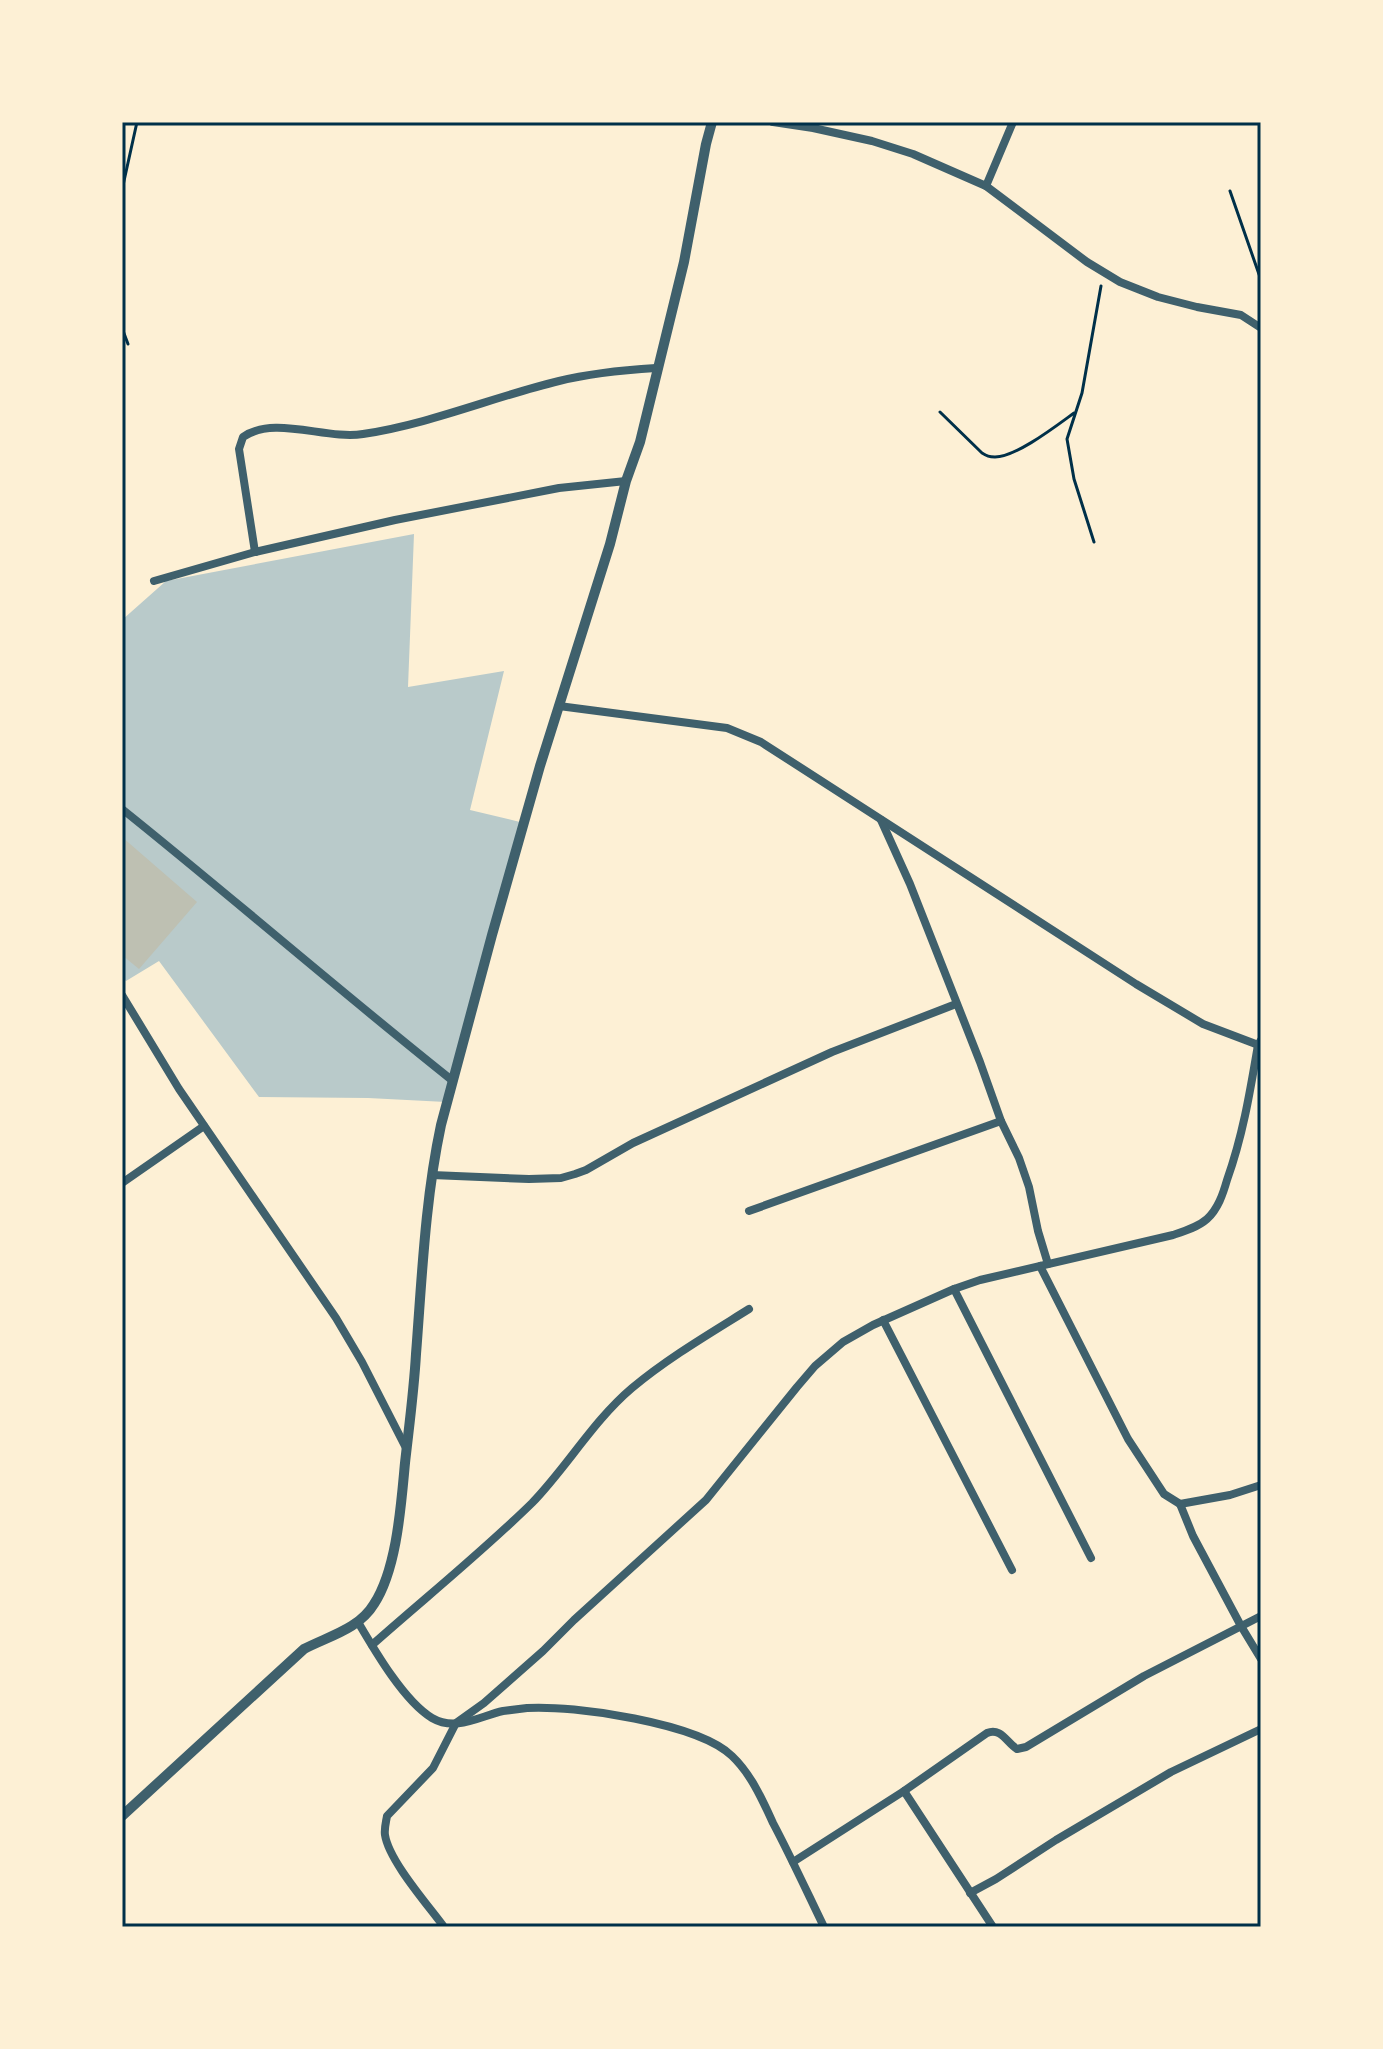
<svg xmlns="http://www.w3.org/2000/svg" width="1383" height="2049" viewBox="0 0 1383 2049" font-family="Barlow,sans-serif">
	<style>
		.green { fill: #b9caca }
		.building { fill: #bec0b2 }
		.lines { fill: none; stroke-linecap: round; stroke-linejoin: round }
		.path { stroke: #003049; stroke-width: 3 }
		.minor { stroke: #3f606c; stroke-width: 8 }
		.tertiary { stroke: #3f606c; stroke-width: 10 }
		.neatline { fill: none; stroke: #003049; stroke-width: 3 }
	</style>
	<rect width="100%" height="100%" fill="#fdf0d5"/>
	<polygon class="green" points="414,534 408,687 504,671 470,810 520,822 446,1102 368,1098 259,1097 159,961 126,981 122,977 122,620 166,581"/>
	<polygon class="building" points="122,837 197,902 139,969 122,955"/>
	<g class="lines">
		<g class="path">
			<polyline points="122,190 137,122"/>
			<polyline points="1230,191 1261,280"/>
			<polyline points="122,328 128,344"/>
			<path d="M940 412 982 453C987 456 989 457 995 457 1016 457 1056 426 1074 413"/>
			<polyline points="1094,542 1074,479 1067,439 1082,393 1101,286"/>
		</g>
		<g class="minor">
			<polyline points="773,122 813,128 872,141 913,154 986,186 1087,262 1120,282 1158,297 1197,307 1241,315 1261,328"/>
			<polyline points="986,186 1013,122"/>
			<path d="M255 552 239 449 243 437C274 415 326 440 363 434 430 424 493 397 559 381 591 373 624 370 656 368"/>
			<polyline points="154,581 255,552 395,520 559,488 626,481"/>
			<polyline points="559,706 727,728 761,742 1136,984 1203,1024 1261,1046"/>
			<path d="M122 809C233 898 341 992 453 1081"/>
			<polyline points="881,820 910,884 980,1062 1001,1121 1019,1158 1029,1187 1038,1231 1048,1264"/>
			<polyline points="122,995 179,1089 336,1318 362,1362 406,1448"/>
			<polyline points="432,1175 529,1179 561,1178 575,1174 586,1170 633,1143 832,1052 956,1004"/>
			<polyline points="122,1183 204,1126"/>
			<polyline points="749,1211 1001,1121"/>
			<polyline points="1040,1266 1128,1439 1164,1494 1180,1504 1230,1495 1261,1485"/>
			<polyline points="954,1289 1091,1558"/>
			<polyline points="883,1320 1012,1570"/>
			<polyline points="1180,1504 1193,1536 1241,1626 1261,1659"/>
			<path d="M358 1622C375 1651 404 1701 432 1718 456 1732 480 1716 503 1711 511 1710 519 1709 527 1708 574 1705 698 1723 732 1756 751 1774 762 1799 773 1823 791 1857 807 1892 824 1927"/>
			<path d="M372 1645C425 1598 481 1553 532 1503 567 1467 593 1421 632 1388 668 1358 709 1334 749 1309"/>
			<polyline points="904,1791 993,1927"/>
			<path d="M793 1862 904 1791 987 1733C1001 1727 1007 1743 1017 1749L1026 1747 1144 1676 1261 1616"/>
			<polyline points="970,1893 996,1879 1056,1840 1171,1772 1261,1729"/>
			<path d="M444 1927C428 1905 389 1861 385 1835 384 1829 386 1822 387 1816L433 1768 456 1723 484 1703 543 1651 574 1620 706 1500 797 1387 815 1366 843 1342 873 1325 954 1289 980 1280 1173 1235C1185 1231 1198 1227 1207 1219 1218 1209 1223 1194 1227 1180 1243 1135 1250 1092 1258 1045L1261 1040"/>
		</g>
		<path class="tertiary" d="M122 1816 304 1649C329 1636 359 1629 374 1604 397 1569 401 1505 405 1463 409 1427 414 1390 416 1354 422 1277 425 1200 441 1125L492 935 540 766 610 544 626 481 640 442 684 262 706 144 712 122"/>
	</g>
	<rect width="1383" height="2049" fill="none" stroke="#fdf0d5" stroke-width="248"/>
	<rect x="124" y="124" width="1135" height="1801" class="neatline"/>
</svg>
